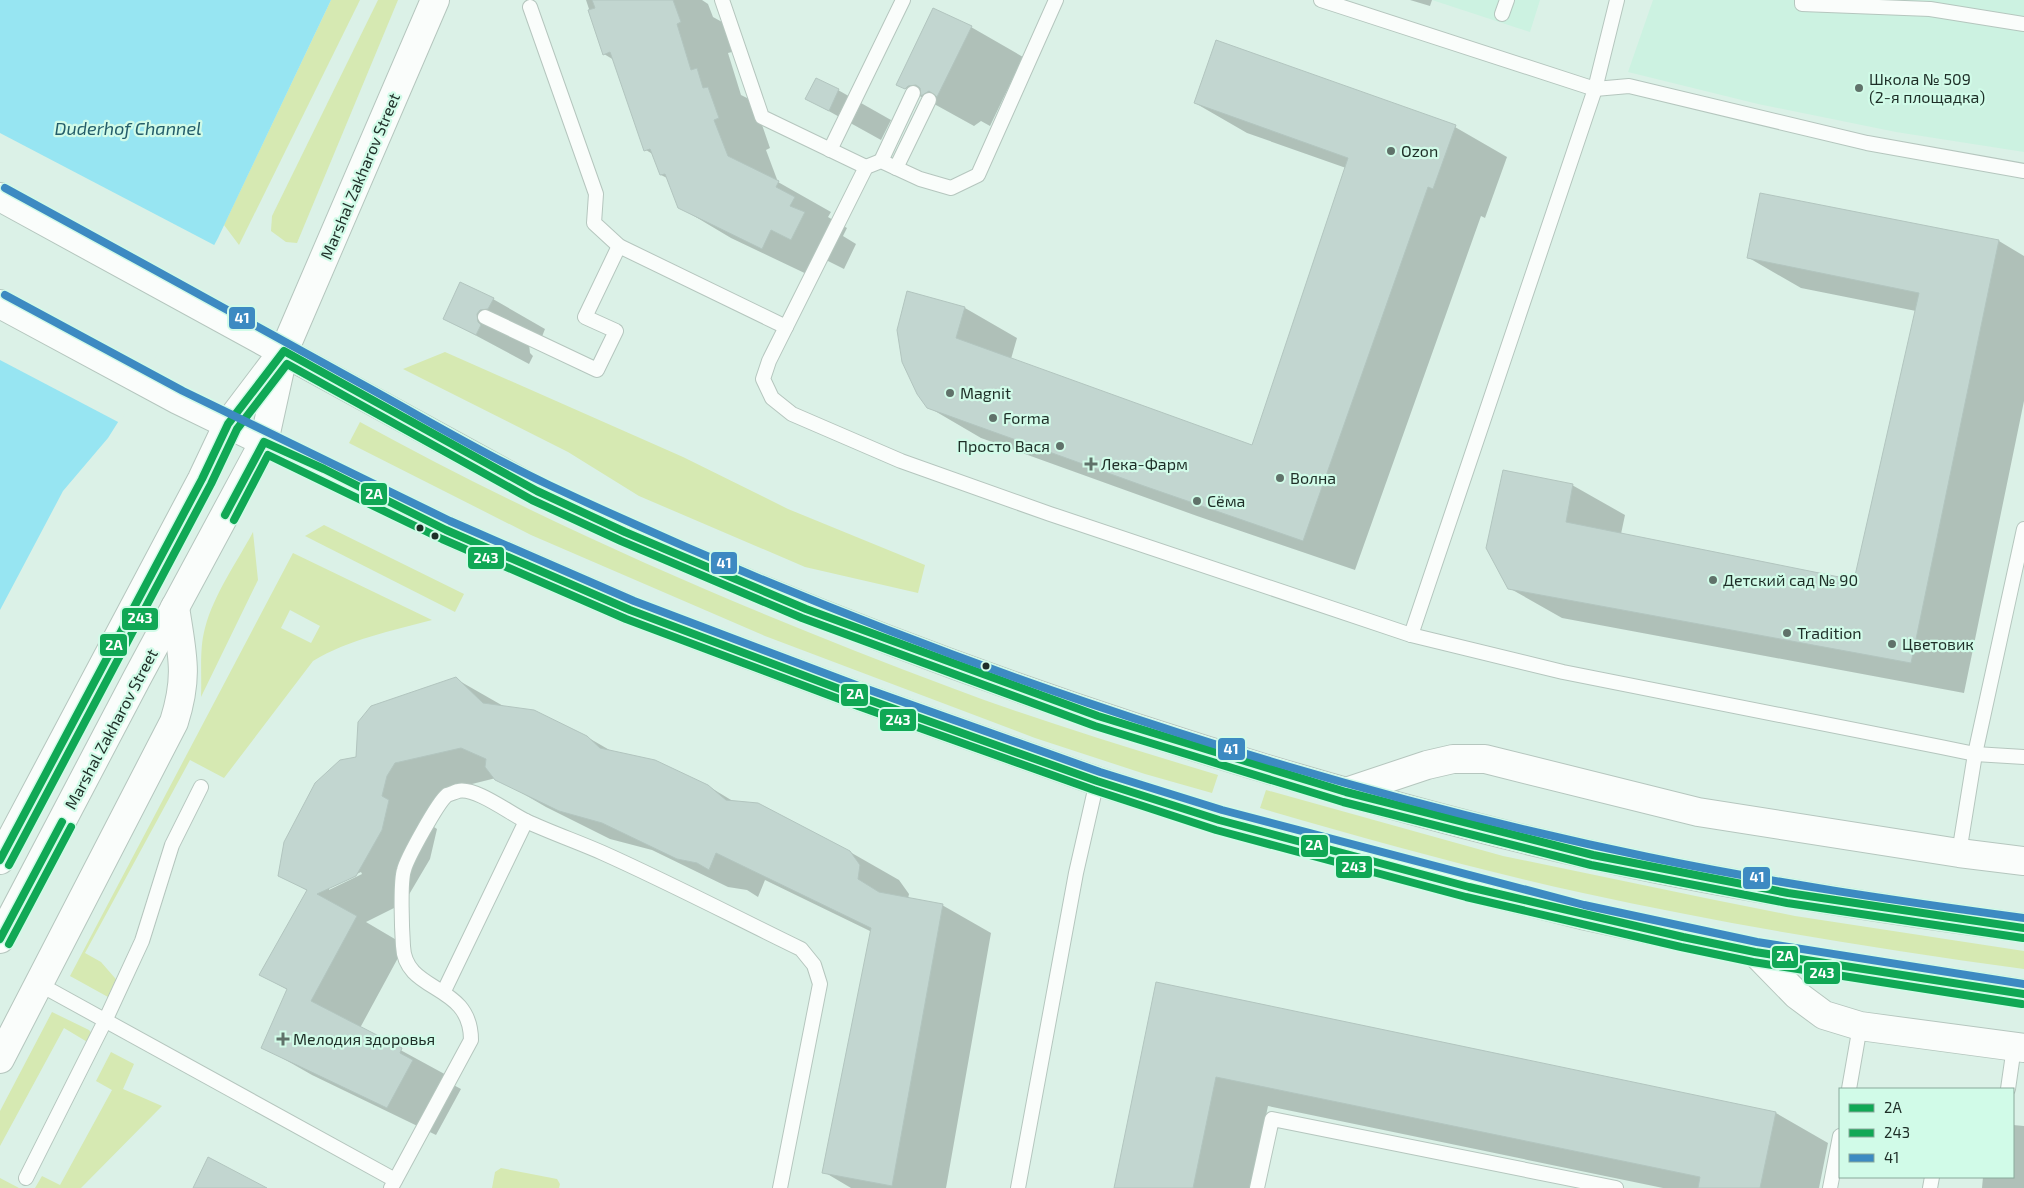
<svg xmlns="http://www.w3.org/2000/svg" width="2024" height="1188" viewBox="0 0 2024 1188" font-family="'Exo 2',sans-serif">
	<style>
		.built { fill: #ccf2e1 }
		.green { fill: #d6e9b2; fill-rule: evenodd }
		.water { fill: #97e5f2 }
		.pier { fill: #dbf1e7 }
		.shadow { fill: #0003; fill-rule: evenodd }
		.building { fill: #c2d6d0; stroke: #b2c5bf }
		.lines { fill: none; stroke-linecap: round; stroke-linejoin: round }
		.service-casing { stroke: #b5c6be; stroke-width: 16 }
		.minor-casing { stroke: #b5c6be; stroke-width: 30 }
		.tertiary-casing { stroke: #b5c6be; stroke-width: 30 }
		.service { stroke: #fafdfb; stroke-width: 14 }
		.minor { stroke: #fafdfb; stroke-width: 28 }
		.tertiary { stroke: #fafdfb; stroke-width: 28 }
		.bus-1-casing { stroke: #d1fbe8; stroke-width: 11 }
		.bus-2-casing { stroke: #d1fbe8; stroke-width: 11 }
		.bus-3-casing { stroke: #d1fbe8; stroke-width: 11 }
		.bus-1 { stroke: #10a855; stroke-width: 8 }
		.bus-2 { stroke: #10a855; stroke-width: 8 }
		.bus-3 { stroke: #3d8ac2; stroke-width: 8 }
		.poi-dot { fill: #60726a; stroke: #d1fbe8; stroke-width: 2 }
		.bus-dot { fill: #1e2e27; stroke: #d1fbe8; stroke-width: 2 }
		.labels { text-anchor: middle; stroke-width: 4.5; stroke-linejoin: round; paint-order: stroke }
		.poi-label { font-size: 16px; fill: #1e2e27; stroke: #d1fbe8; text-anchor: start }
		.street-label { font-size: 16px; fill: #1e2e27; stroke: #d1fbe8 }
		.water-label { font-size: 18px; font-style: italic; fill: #245d6a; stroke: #d1fbe8 }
		.line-badge { stroke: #d1fbe8; stroke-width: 2 }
		.badge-label { font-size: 14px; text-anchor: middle; font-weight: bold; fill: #fff }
	</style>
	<rect width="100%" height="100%" fill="#dbf1e7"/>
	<g class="built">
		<polygon points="1432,0 1540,0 1530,32"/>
		<polygon points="1653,0 2024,0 2024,152 1896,132 1758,104 1628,72"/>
	</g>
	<g class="green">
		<polygon points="331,0 360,0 239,245 224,225"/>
		<polygon points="378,0 398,0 297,243 286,242 271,231 272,216"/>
		<polygon points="445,352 683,457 788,509 925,565 918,593 805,567 639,496 568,452 403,369"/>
		<path d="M360 422C549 526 749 612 952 688 1039 721 1129 748 1218 775L1212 793 1145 774 1035 738 765 636 531 535 349 443Z"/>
		<polygon points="324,525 464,594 455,612 305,536"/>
		<path d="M253 532 258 580 201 697C202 674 199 650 205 628 214 594 237 562 253 532Z"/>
		<path d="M293 553 432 620C391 631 350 639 313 661L224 778 190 760 85 953 101 962 121 985 113 997H108L70 976ZM290 610 320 626 311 643 281 628Z"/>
		<path d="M1266 790 1503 856 1710 899 1795 916 2024 951V969C1876 949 1729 925 1583 893 1474 869 1367 839 1260 808Z"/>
		<polygon points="52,1012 89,1030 92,1034 89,1043 64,1028 0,1146 0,1111"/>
		<polygon points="111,1052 134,1064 123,1089 162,1106 81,1188 35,1188 42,1176 60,1185 112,1090 96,1081"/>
		<polygon points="501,1168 557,1179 560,1184 559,1188 492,1188 495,1172"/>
		<polygon points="0,1178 19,1188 0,1188"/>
	</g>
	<polygon class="water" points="0,0 331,0 218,238 120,419 108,438 63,491 0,610"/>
	<polygon class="pier" points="0,133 216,246 120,423 0,360"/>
	<g class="shadow">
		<polygon points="586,0 702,0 708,4 713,17 722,22 732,52 728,53 741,95 749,99 754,115 760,119 770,148 766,150 778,182 831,212 828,217 847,228 843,236 856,244 844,269 824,259 815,278 731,238 679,207 669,179 661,175 654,155 646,150 614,60 604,54"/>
		<polygon points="1410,0 1432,0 1430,6"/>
		<polygon points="971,27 1023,57 990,126 981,121 974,126 898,84"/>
		<polygon points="838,90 891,120 881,140 807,99"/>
		<polygon points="1195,103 1455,127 1507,157 1485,218 1481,216 1355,570 1197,516 981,438 928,407 908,293 965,308 1017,338 1011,359 1253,447 1346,168 1247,133"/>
		<polygon points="1999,241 2024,256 2024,401 1964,693 1562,618 1509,588 1572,485 1625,515 1621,534 1855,581 1916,311 1801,288 1749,258"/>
		<polygon points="493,299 545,329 541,339 529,344 530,353 533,356 529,364 445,319"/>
		<path d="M456 679 505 707 587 737 613 752 708 786 736 803 850 852 899 880 909 894 908 899 942 905 991 933 946 1188H851L824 1172 872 932 765 880 758 897 747 890 728 887 652 850 610 839 546 807 496 778 444 791 431 825 437 829 430 859 404 903 366 922 405 945 360 1028 450 1077 448 1082 461 1089 436 1135 312 1075 263 1047 288 990 261 975 308 891 279 875 357 758ZM361 872 362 874 329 890V887Z"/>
		<polygon points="1157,984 1776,1113 1828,1143 1819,1188 1663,1188 1268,1106 1251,1188 1115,1188"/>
		<polygon points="2013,1125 2024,1126 2024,1188 1982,1188 1983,1177 2013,1177"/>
	</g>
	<g class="building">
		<polygon points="592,0 673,0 681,22 677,24 691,70 697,68 703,88 708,87 719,118 714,120 728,156 779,181 776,187 795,197 790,206 805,212 791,240 771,230 762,249 678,208 665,174 660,175 650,149 644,151 610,52 603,55 588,10 595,8"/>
		<polygon points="933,8 972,26 937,97 929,91 921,96 920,88 916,85 908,86 905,89 896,85"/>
		<polygon points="1216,40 1456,125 1433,189 1428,187 1303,541 1144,486 927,408 917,394 902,362 897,330 907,291 965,307 956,338 1252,445 1348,158 1194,103"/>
		<polygon points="816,78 839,89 829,111 805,99"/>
		<polygon points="1760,193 1999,240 1911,663 1508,589 1486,548 1503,470 1573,484 1566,522 1854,580 1919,293 1747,258"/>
		<polygon points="460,282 494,298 488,309 480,310 477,314 478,322 481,325 476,335 443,319"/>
		<polygon points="456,677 483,703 534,710 587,736 600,748 655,760 708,785 726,800 758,803 850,851 860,865 858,879 879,892 943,904 892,1186 822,1173 871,928 716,853 709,870 697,863 677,859 602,823 559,811 495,780 485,767 486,759 461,748 395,763 387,776 382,796 389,800 382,830 356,876 317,894 357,916 311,1001 402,1048 400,1053 413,1060 387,1108 261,1048 287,989 259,975 307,890 278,876 284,842 315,783 340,760 356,757 358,722 371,706"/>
		<polygon points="1156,982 1776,1112 1760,1188 1698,1188 1700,1177 1216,1077 1193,1188 1114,1188"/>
		<polygon points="208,1157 267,1188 193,1188"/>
	</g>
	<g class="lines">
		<defs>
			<g id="service">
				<polyline points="722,0 762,117 866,167"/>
				<polyline points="1056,0 978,175 951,188 920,179 881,161 866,167 769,361 763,379 772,398 792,414 901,461 1050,514 1411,635 1563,672 1941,747 1975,754 2024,757"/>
				<polyline points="1321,0 1595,89 1629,86 1867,143 2024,171"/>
				<polyline points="1802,0 1802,4 1930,9 2024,24"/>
				<polyline points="530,7 596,194 594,223 619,246 786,327"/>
				<polyline points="1502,14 1507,0"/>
				<polyline points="830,150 903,0"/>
				<polyline points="881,161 913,93"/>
				<polyline points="896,168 929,100"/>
				<polyline points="485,317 597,370 616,331 585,317 619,246"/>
				<polyline points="1411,635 1595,89 1617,0"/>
				<polyline points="1959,853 1975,754 2024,529"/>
				<polyline points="39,984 395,1180"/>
				<polyline points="444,991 526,821"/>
				<polyline points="1849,1089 1860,1026"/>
				<polyline points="2008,1089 2014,1047"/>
				<polyline points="26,1178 105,1021 142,941 172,845 201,787"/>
				<path d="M391 1188 471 1040C471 982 405 994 403 946 402 931 400 882 404 870 407 858 438 802 447 795 450 794 455 792 458 791 476 787 509 813 526 821 552 833 578 842 603 853 670 883 735 917 801 949L814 965 820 984 780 1188"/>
				<polyline points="1018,1188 1076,873 1097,781"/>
				<polyline points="1257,1188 1272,1119 1616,1188"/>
				<polyline points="1830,1188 1840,1136"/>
				<polyline points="1930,1188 1932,1177"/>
			</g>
			<g id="minor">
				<polyline points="284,351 435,0"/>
				<polyline points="1346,792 1427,765 1453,759 1485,759 1698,812 1959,853 2024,861"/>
				<polyline points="1755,952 1797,995 1824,1015 1860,1026 2024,1048"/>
				<path d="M0 1059 174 722C189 675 182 654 175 607"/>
			</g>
			<g id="tertiary">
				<path d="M0 197 537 491C773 601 1017 694 1267 769 1375 801 1483 831 1592 855 1734 887 1880 909 2024 928"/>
				<polyline points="0,304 178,400 446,530 630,610 861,697 1097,781 1219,820 1469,887 1582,915 1755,952 2024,994"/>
				<polyline points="0,860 202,479 228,424 278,358"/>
				<polyline points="0,939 137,678 264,442 284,351"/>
			</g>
		</defs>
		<use href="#service" class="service-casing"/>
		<use href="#minor" class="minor-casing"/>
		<use href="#tertiary" class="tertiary-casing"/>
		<use href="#service" class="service"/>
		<use href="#minor" class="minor"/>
		<use href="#tertiary" class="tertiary"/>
		<defs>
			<g id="bus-1">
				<polyline points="225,515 264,442 324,469 446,530 630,610 861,697 1097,781 1219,820 1469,887 1683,937 1755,952 2024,994"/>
				<polyline points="0,860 202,479 228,424 284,351 537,491 625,532 806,609 1098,716 1346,792 1593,855 1788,893 2024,928"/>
				<polyline points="0,939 62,822"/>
			</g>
			<g id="bus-2">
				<polyline points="234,520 268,455 442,539 626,619 858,706 1094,790 1216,830 1466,897 1681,947 1753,962 2022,1004"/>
				<polyline points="9,865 211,484 237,429 287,364 532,500 621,541 802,618 1095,726 1343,802 1591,865 1787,903 2023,938"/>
				<polyline points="9,944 71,827"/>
			</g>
			<g id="bus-3">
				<path d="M5 188C126 254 246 320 367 387 427 420 487 456 549 485 894 647 1275 780 1648 857 1773 883 1898 901 2024 918"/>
				<polyline points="5,295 183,391 450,521 634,601 864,688 1100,772 1222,810 1584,905 1757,942 2024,984"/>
			</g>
		</defs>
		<use href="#bus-1" class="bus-1-casing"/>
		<use href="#bus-2" class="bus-2-casing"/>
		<use href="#bus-3" class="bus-3-casing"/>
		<use href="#bus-1" class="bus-1"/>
		<use href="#bus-2" class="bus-2"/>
		<use href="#bus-3" class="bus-3"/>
	</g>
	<g class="poi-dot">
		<circle cx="1859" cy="88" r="5"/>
		<circle cx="1391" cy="151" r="5"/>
		<circle cx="950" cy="393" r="5"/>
		<circle cx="993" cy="418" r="5"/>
		<circle cx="1060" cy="446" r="5"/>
		<path d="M1088.5 456.5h5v5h5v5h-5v5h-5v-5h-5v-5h5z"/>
		<circle cx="1280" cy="478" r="5"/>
		<circle cx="1197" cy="501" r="5"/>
		<circle cx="1713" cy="580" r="5"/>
		<circle cx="1787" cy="633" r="5"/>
		<circle cx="1892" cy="644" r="5"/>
		<path d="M280.5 1031.5h5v5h5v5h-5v5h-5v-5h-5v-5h5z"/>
	</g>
	<g class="bus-dot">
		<circle cx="420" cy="528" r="4.5"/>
		<circle cx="435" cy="536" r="4.5"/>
		<circle cx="986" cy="666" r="4.5"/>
	</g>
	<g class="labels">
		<g class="poi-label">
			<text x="1869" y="85">Школа № 509<tspan x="1869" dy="18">(2-я площадка)</tspan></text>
			<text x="1401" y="157">Ozon</text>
			<text x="960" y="399">Magnit</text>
			<text x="1003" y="424">Forma</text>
			<text x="1050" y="452" text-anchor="end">Просто Вася</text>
			<text x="1101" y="470">Лека-Фарм</text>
			<text x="1290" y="484">Волна</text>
			<text x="1207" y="507">Сёма</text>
			<text x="1723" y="586">Детский сад № 90</text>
			<text x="1797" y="639">Tradition</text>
			<text x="1902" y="650">Цветовик</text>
			<text x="293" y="1045">Мелодия здоровья</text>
		</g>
		<g class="street-label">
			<text transform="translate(360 176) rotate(-67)" y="6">Marshal Zakharov Street</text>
			<text transform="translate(111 729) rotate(-62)" y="6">Marshal Zakharov Street</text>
		</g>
		<g class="water-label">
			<text x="128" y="135">Duderhof Channel</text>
		</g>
	</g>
	<g class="line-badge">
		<rect x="228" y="306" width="28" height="24" rx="5" fill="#3d8ac2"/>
		<rect x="360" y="482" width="28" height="24" rx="5" fill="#10a855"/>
		<rect x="467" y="546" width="38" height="24" rx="5" fill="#10a855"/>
		<rect x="710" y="551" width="28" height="24" rx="5" fill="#3d8ac2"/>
		<rect x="121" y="607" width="38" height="24" rx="5" fill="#10a855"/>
		<rect x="99" y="633" width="29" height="24" rx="5" fill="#10a855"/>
		<rect x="840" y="683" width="29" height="24" rx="5" fill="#10a855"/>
		<rect x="879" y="708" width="38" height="24" rx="5" fill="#10a855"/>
		<rect x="1217" y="737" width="29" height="24" rx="5" fill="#3d8ac2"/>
		<rect x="1300" y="834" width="29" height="24" rx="5" fill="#10a855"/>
		<rect x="1335" y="855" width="38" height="24" rx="5" fill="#10a855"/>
		<rect x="1742" y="866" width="29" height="24" rx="5" fill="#3d8ac2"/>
		<rect x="1771" y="945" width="28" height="24" rx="5" fill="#10a855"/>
		<rect x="1803" y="961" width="38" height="24" rx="5" fill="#10a855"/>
	</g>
	<g class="badge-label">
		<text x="242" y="323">41</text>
		<text x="374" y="499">2А</text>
		<text x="486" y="563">243</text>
		<text x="724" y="568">41</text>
		<text x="140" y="623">243</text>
		<text x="114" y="650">2А</text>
		<text x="855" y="699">2А</text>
		<text x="898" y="725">243</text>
		<text x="1231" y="754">41</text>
		<text x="1314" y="850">2А</text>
		<text x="1354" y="872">243</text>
		<text x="1757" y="882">41</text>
		<text x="1785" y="961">2А</text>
		<text x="1822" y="978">243</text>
	</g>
	<rect x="1839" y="1088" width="175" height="90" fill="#d1fbe8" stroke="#89a99b"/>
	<rect x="1849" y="1104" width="25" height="8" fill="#10a855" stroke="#89a99b"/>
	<text x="1884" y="1113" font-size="15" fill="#1e2e27">2А</text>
	<rect x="1849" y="1129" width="25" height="8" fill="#10a855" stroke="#89a99b"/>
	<text x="1884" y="1138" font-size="15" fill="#1e2e27">243</text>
	<rect x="1849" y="1154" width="25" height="8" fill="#3d8ac2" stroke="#89a99b"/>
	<text x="1884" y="1163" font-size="15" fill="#1e2e27">41</text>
</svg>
